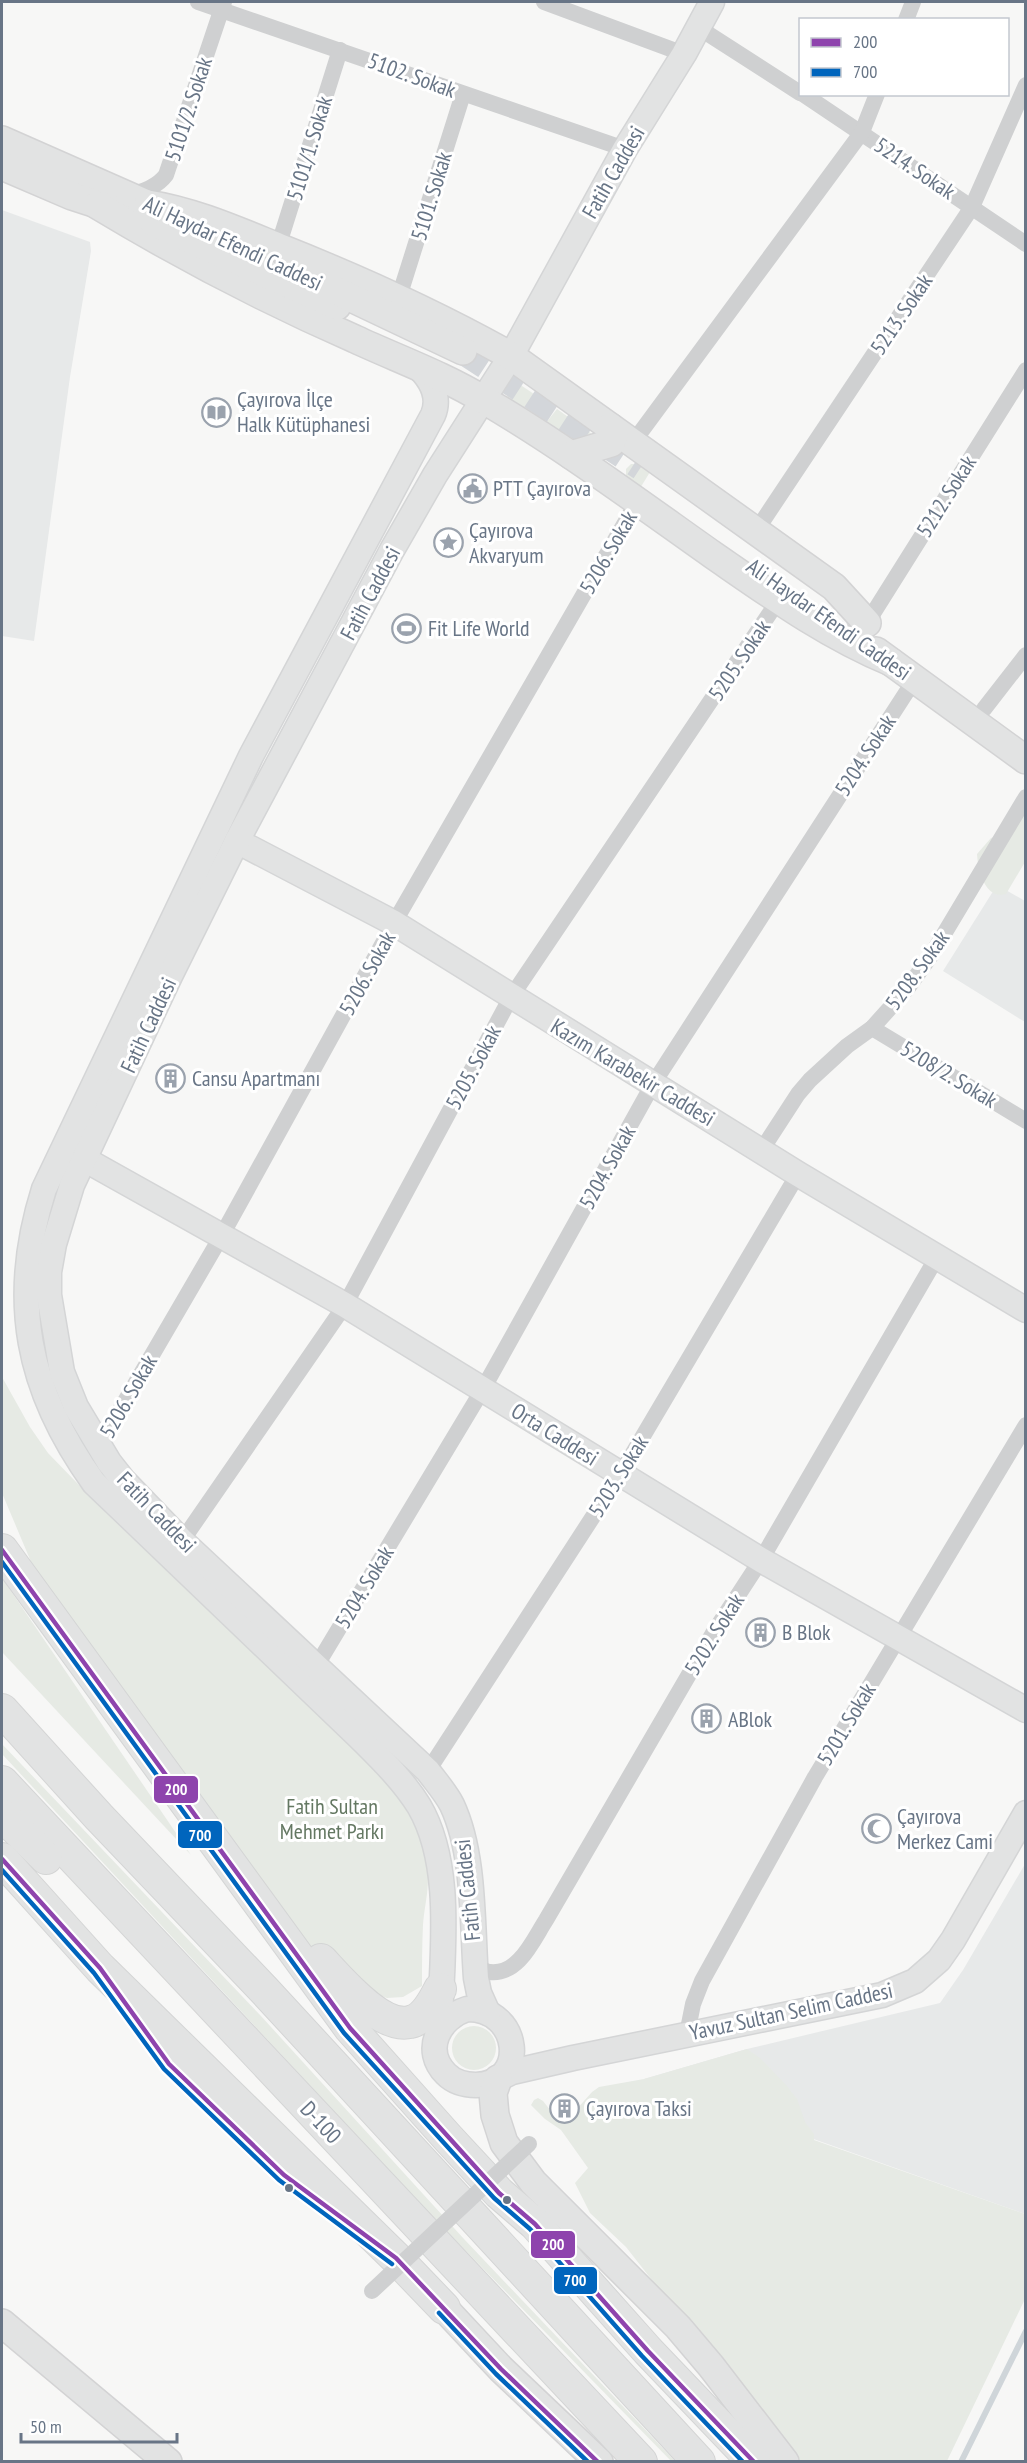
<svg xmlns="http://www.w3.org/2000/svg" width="1027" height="2463" viewBox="0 0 1027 2463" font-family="'PT Sans Narrow',sans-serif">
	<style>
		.built { fill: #e7e9e9 }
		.green { fill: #e6eae4 }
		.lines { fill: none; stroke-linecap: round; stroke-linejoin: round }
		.stream { stroke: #cfd5d9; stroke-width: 6 }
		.primary-tunnel { stroke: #d3d6da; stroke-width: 27; stroke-dasharray: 27 14; stroke-linecap: butt }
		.secondary-casing { stroke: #d4d5d6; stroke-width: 27 }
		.primary-casing { stroke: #d3d3d4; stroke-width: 30 }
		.highway-casing { stroke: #d4d5d5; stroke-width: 34 }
		.street { stroke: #cfd0d1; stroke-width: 16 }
		.secondary { stroke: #e2e3e3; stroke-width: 24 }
		.primary { stroke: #e2e3e3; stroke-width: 27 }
		.highway { stroke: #e2e3e3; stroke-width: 32 }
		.street-bridge { stroke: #cfd0d1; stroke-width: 16 }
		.bus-1-casing { stroke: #fff; stroke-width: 9 }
		.bus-2-casing { stroke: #fff; stroke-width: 9 }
		.bus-1 { stroke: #8e44ad; stroke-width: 4.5 }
		.bus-2 { stroke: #0065bd; stroke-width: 4.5 }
		.bus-dot { fill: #687586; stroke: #fff; stroke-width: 2 }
		.labels { text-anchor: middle; stroke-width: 6; stroke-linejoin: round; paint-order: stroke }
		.street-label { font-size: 22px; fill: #687586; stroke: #fff }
		.poi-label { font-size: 22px; fill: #687586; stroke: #fff; text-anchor: start }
		.park-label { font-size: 22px; fill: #647862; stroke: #fff }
		.line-badge { stroke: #fff; stroke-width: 2 }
		.badge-label { font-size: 16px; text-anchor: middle; font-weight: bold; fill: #fff }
	</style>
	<rect width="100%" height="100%" fill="#f7f7f6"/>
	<g class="built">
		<polygon points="2,210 90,242 91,251 70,377 34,641 2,636"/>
		<polygon points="997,885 1025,901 1025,1022 943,971"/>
		<polygon points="1025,1864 1025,2214 644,2079 747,2049 940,2003 963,1970"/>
	</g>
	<g class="green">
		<polygon points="516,382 552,406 542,422 506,397"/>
		<path d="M557 409 596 437C572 441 565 439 545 424Z"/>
		<polygon points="631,464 639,464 650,472 639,490 626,479 626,469"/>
		<path d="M1025 810V862L1006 894C985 900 978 870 977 854L991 838 1006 833Z"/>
		<path d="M2 1377 30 1427 48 1453 108 1515 364 1759C395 1790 429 1832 428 1879 428 1894 424 1910 423 1925 422 1945 422 1965 422 1986L403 1997 387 1998 372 1992 321 1959 268 1899 45 1595 2 1493Z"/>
		<polygon points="2,1578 191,1855 2,1652"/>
		<polygon points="2,1744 261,2016 464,2239 675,2461 671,2461 423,2207 2,1754"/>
		<circle cx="474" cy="2048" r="22"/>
		<polygon points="747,2049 760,2058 786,2085 797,2099 805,2122 814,2134 814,2140 1025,2214 1025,2299 947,2461 794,2461 626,2247 590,2213 575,2183 588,2168 561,2130 545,2119 531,2105 534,2100 538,2098 543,2101 558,2120 567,2120 592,2092 599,2087 644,2079"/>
	</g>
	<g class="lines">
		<polyline class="stream" points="961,2462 1026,2331"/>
		<polyline class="primary-tunnel" points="463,351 641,467"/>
		<defs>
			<g id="secondary">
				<path d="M416 365C430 378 441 396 433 415L251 756 44 1189C9 1300 27 1390 94 1483L359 1737C380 1758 403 1780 419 1806 455 1867 441 1959 440 2027"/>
				<polyline points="237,841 394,923 798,1174 1026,1310"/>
				<polyline points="84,1159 345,1305 761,1560 1026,1710"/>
				<path d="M467 2009C521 2008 529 2084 476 2085 465 2085 454 2082 446 2074 422 2050 439 2018 467 2009Z"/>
				<path d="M488 2013 479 1993 476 1978C472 1924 475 1854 452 1805 446 1793 436 1782 428 1771L182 1541 124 1481 109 1462 76 1407 62 1372 49 1295V1272L54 1244 72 1185 170 976 237 841 392 550 435 475 511 356 625 149 684 54 712 2"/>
				<polyline points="498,2079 512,2072 573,2058 882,1995 915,1981 939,1960 953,1940 1026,1813"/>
			</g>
			<g id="primary">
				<polyline points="2,140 163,211"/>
				<polyline points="2,166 72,196 115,210"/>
				<path d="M148 204C193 211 236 230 278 247 359 279 436 314 511 356L834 587 867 623"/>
				<path d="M97 205C180 255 266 300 355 339 398 359 443 375 484 400 564 447 638 502 713 555 771 595 826 635 891 662"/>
				<polyline points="154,223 337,306"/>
				<polyline points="324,285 463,351"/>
				<polyline points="571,455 611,443 614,435 610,427"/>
				<polyline points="876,651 1026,760"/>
				<polyline points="498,2079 493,2093 495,2115 504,2143 533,2182 678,2327 711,2366 785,2462"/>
				<polyline points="444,2308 501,2369 599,2462"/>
				<polyline points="2,2323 168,2462"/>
			</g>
			<g id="highway">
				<polyline points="2,1550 350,2028 448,2138 499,2193 535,2224 648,2351 754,2462"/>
				<polyline points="2,1710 99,1817 265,1991 699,2462"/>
				<polyline points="2,1782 641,2462"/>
				<polyline points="2,1815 46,1858"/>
				<polyline points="2,1859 100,1968 396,2258 444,2308"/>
				<path d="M321 1960C339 1979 380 2029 410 2022 425 2019 434 2001 440 1989"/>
			</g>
		</defs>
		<use href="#secondary" class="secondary-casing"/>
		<use href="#primary" class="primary-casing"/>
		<use href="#highway" class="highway-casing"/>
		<g class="street">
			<polyline points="198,2 625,149"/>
			<polyline points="544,2 684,54"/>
			<polyline points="906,20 913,2"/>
			<polyline points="699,28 800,93"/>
			<polyline points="803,94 1026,244"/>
			<path d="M128 195C143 192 157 187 166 175L224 2"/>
			<polyline points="278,247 340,50"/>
			<polyline points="399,297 463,94"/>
			<polyline points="624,437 630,438 640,433 862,132 877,94"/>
			<polyline points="756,531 972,207 1026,85"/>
			<polyline points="867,623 1026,370"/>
			<polyline points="984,709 1026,655"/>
			<polyline points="872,1028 1026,1121"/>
			<polyline points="761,1151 798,1094 810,1080 847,1046 872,1028 907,989 932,954 1026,797"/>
			<polyline points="99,1446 222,1235 394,923 637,502"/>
			<polyline points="182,1541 345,1305 511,997 778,601"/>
			<polyline points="317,1665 483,1389 653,1084 915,679"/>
			<polyline points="428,1771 620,1475 798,1174"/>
			<path d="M474 1957C477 1964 481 1972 490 1972 519 1975 533 1940 546 1920L712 1635 761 1560 937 1257"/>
			<polyline points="687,2034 693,2004 702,1981 815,1777 1026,1425"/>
		</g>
		<use href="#secondary" class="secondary"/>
		<use href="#primary" class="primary"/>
		<use href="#highway" class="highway"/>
		<polyline class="street-bridge" points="372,2291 529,2144"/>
		<defs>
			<g id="bus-1">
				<polyline points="2,1550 350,2028 499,2193 535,2224 648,2351 754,2462"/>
				<polyline points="2,1859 100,1968 169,2064 284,2175 396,2258 501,2369 598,2462"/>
			</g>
			<g id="bus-2">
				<polyline points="2,1562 344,2033 494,2198 530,2229 642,2356 743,2462"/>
				<polyline points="2,1870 94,1973 164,2069 279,2180 392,2264"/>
				<polyline points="439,2313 496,2374 588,2462"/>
			</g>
		</defs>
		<use href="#bus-1" class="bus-1-casing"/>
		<use href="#bus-2" class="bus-2-casing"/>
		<use href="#bus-1" class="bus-1"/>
		<use href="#bus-2" class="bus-2"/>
	</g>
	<defs>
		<symbol id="library-ring" viewBox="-11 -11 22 22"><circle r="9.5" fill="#fff" stroke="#9aa2ad" stroke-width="1.5"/><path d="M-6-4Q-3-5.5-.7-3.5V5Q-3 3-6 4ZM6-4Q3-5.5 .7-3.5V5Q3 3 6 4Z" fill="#9aa2ad"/></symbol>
		<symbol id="civic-ring" viewBox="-11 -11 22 22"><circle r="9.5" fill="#fff" stroke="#9aa2ad" stroke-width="1.5"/><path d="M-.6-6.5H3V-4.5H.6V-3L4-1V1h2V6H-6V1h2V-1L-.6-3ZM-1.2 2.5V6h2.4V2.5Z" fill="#9aa2ad"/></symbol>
		<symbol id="sight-ring" viewBox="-11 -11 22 22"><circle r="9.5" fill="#fff" stroke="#9aa2ad" stroke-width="1.5"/><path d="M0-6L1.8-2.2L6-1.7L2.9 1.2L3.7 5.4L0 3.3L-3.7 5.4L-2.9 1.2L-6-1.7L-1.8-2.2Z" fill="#9aa2ad"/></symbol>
		<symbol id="stadium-ring" viewBox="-11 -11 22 22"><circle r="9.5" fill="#fff" stroke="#9aa2ad" stroke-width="1.5"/><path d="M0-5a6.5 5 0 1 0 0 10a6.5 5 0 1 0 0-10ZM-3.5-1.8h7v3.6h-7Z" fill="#9aa2ad"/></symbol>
		<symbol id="building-ring" viewBox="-11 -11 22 22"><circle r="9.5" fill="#fff" stroke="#9aa2ad" stroke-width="1.5"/><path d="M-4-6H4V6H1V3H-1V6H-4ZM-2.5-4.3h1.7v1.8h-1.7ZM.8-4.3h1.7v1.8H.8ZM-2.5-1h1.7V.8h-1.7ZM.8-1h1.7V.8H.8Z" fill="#9aa2ad"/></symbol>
		<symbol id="mosque-ring" viewBox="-11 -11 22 22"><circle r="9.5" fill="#fff" stroke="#9aa2ad" stroke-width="1.5"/><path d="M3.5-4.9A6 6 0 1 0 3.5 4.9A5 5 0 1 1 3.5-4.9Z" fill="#9aa2ad"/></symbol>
	</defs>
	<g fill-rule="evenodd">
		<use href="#library-ring" x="200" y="396" width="33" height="33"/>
		<use href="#civic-ring" x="456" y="472" width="33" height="33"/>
		<use href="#sight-ring" x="432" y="526" width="33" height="33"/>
		<use href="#stadium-ring" x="390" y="612" width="33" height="33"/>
		<use href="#building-ring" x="154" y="1062" width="33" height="33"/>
		<use href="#building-ring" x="744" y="1616" width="33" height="33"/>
		<use href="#building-ring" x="690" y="1702" width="33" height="33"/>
		<use href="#mosque-ring" x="860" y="1812" width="33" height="33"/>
		<use href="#building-ring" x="548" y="2092" width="33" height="33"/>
	</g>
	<g class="bus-dot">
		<circle cx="289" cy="2188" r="5"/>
		<circle cx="507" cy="2200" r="5"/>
	</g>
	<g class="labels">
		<g class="street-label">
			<text transform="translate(412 75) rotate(20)" y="8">5102. Sokak</text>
			<text transform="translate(188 109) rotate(-72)" y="8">5101/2. Sokak</text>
			<text transform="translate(309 148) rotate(-73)" y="8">5101/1. Sokak</text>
			<text transform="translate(915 168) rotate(34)" y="8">5214. Sokak</text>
			<text transform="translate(613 172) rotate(-60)" y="8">Fatih Caddesi</text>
			<text transform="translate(431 196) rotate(-73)" y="8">5101. Sokak</text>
			<text transform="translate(233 243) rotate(25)" y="8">Ali Haydar Efendi Caddesi</text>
			<text transform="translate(901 314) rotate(-56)" y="8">5213. Sokak</text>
			<text transform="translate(946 496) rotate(-58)" y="8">5212. Sokak</text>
			<text transform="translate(608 552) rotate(-60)" y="8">5206. Sokak</text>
			<text transform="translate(370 593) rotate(-62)" y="8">Fatih Caddesi</text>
			<text transform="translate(829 619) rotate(35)" y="8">Ali Haydar Efendi Caddesi</text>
			<text transform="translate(739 660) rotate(-56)" y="8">5205. Sokak</text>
			<text transform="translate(865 755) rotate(-57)" y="8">5204. Sokak</text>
			<text transform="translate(917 970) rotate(-54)" y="8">5208. Sokak</text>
			<text transform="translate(367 973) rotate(-61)" y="8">5206. Sokak</text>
			<text transform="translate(148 1025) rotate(-65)" y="8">Fatih Caddesi</text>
			<text transform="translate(473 1067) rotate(-62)" y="8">5205. Sokak</text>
			<text transform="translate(633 1072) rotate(31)" y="8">Kazım Karabekir Caddesi</text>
			<text transform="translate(949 1074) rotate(31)" y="8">5208/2. Sokak</text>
			<text transform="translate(607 1167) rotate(-61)" y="8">5204. Sokak</text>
			<text transform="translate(128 1396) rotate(-60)" y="8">5206. Sokak</text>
			<text transform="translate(555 1434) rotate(32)" y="8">Orta Caddesi</text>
			<text transform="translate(618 1476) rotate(-58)" y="8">5203. Sokak</text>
			<text transform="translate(157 1512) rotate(46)" y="8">Fatih Caddesi</text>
			<text transform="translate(364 1587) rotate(-59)" y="8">5204. Sokak</text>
			<text transform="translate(714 1634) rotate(-58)" y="8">5202. Sokak</text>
			<text transform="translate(846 1724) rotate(-59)" y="8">5201. Sokak</text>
			<text transform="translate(467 1890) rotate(-96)" y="8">Fatih Caddesi</text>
			<text transform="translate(791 2011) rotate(-12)" y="8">Yavuz Sultan Selim Caddesi</text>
			<text transform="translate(321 2122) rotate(47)" y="8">D-100</text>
		</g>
		<g class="poi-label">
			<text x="237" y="407">Çayırova İlçe<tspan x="237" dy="25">Halk Kütüphanesi</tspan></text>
			<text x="493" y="496">PTT Çayırova</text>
			<text x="469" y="538">Çayırova<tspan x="469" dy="25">Akvaryum</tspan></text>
			<text x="428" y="636">Fit Life World</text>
			<text x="192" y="1086">Cansu Apartmanı</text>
			<text x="782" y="1640">B Blok</text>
			<text x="728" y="1727">ABlok</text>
			<text x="897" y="1824">Çayırova<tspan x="897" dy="25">Merkez Cami</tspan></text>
			<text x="586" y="2116">Çayırova Taksi</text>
		</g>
		<g class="park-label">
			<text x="332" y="1814">Fatih Sultan<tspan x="332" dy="25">Mehmet Parkı</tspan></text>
		</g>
	</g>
	<g class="line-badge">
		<rect x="153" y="1775" width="46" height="29" rx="6" fill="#8e44ad"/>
		<rect x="177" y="1820" width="46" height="29" rx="6" fill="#0065bd"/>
		<rect x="530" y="2230" width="46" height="29" rx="6" fill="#8e44ad"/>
		<rect x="553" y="2266" width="45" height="29" rx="6" fill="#0065bd"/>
	</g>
	<g class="badge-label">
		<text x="176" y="1795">200</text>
		<text x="200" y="1841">700</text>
		<text x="553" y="2250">200</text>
		<text x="575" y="2286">700</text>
	</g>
	<rect width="1027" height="2463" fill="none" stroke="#687586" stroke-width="6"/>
	<rect x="799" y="18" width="210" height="78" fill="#ffffff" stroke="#c3c8cf" stroke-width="1.5"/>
	<rect x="811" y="38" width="30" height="9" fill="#8e44ad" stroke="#c3c8cf" stroke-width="1.5"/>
	<text x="853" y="48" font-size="18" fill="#687586">200</text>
	<rect x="811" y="68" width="30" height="9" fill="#0065bd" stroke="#c3c8cf" stroke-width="1.5"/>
	<text x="853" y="78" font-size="18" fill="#687586">700</text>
	<path d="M21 2433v9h156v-9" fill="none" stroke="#687586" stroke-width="3"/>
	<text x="30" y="2433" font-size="18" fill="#687586" stroke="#ffffff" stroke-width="4.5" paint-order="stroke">50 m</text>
</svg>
